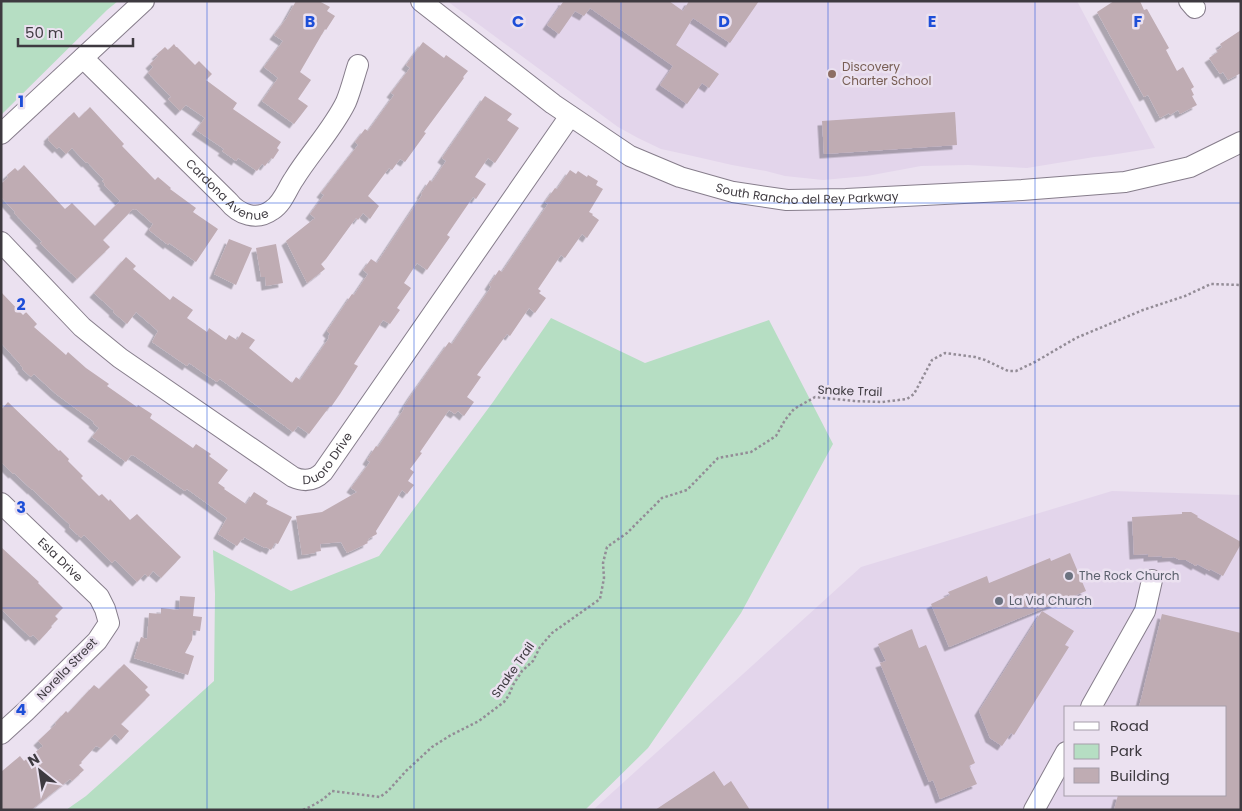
<svg xmlns="http://www.w3.org/2000/svg" width="1242" height="811" viewBox="0 0 1242 811" font-family="Poppins,sans-serif">
	<style>
		.built { fill: #e3d5eb; fill-rule: evenodd }
		.green { fill: #b6dec3 }
		.building { fill: #bfacb3; filter: url(#shadow) }
		.lines { fill: none; stroke-linecap: round; stroke-linejoin: round }
		.minor-casing { stroke: #867d8b; stroke-width: 22 }
		.path { stroke: #938c96; stroke-width: 2.5; stroke-dasharray: 2.5 2.5; stroke-linecap: butt }
		.minor { stroke: #fff; stroke-width: 20 }
		.grid { fill: none; stroke: #1d4ed8; stroke-width: 1; stroke-opacity: 0.55 }
		.education-dot { fill: #8d6e63; stroke: #ebe1f0; stroke-width: 2 }
		.worship-dot { fill: #6b7280; stroke: #ebe1f0; stroke-width: 2 }
		.labels { text-anchor: middle; stroke-width: 5; stroke-linejoin: round; paint-order: stroke }
		.education-label { font-size: 12px; fill: #785e54; stroke: #ebe1f0; text-anchor: start }
		.street-label { font-size: 12px; fill: #3e3a40; stroke: #ebe1f0 }
		.worship-label { font-size: 12px; fill: #5b616d; stroke: #ebe1f0; text-anchor: start }
		.grid-label { font-size: 16px; text-anchor: middle; font-weight: bold; fill: #1d4ed8; stroke: #ebe1f0; stroke-width: 5; stroke-linejoin: round; paint-order: stroke }
	</style>
	<defs>
		<filter id="shadow"><feDropShadow dx="-4.5" dy="4.5" stdDeviation="0" flood-color="#0004"/></filter>
	</defs>
	<rect width="100%" height="100%" fill="#ebe1f0"/>
	<g class="built">
		<polygon points="447,1 1077,1 1155,148 1104,156 1094,157 1027,168 968,165 921,166 867,176 823,180 785,176 766,171 732,165 684,154 661,149 638,138 618,127"/>
		<path d="M1112 491 1241 495V810H593L861 567ZM1066 707H1226V795H1066Z"/>
	</g>
	<g class="green">
		<polygon points="1,1 118,1 107,10 1,115"/>
		<polygon points="551,318 645,363 769,320 833,444 741,613 648,748 585,810 66,810 86,796 214,681 215,594 213,550 291,591 379,556 493,402"/>
	</g>
	<g class="building">
		<polygon points="296,1 319,1 330,7 327,11 335,16 326,30 325,29 300,72 311,80 298,99 308,106 294,124 262,101 278,78 264,67 283,41 274,35 286,19"/>
		<polygon points="562,1 669,1 683,11 689,1 759,1 730,43 693,18 676,45 719,74 709,88 702,83 687,104 660,85 673,66 590,8 584,16 575,11 559,34 547,25 563,2"/>
		<polygon points="1114,1 1140,1 1144,10 1147,9 1169,48 1166,50 1177,71 1183,67 1194,87 1191,89 1194,95 1192,96 1197,105 1180,114 1178,110 1170,115 1169,113 1160,118 1148,95 1144,97 1097,12"/>
		<polygon points="1241,30 1241,73 1228,80 1223,72 1220,74 1209,58 1218,52 1216,51 1222,47 1220,44"/>
		<polygon points="423,42 444,58 446,55 468,71 463,77 464,78 424,132 426,133 405,162 400,159 392,170 389,168 368,196 379,206 370,219 363,213 358,220 356,218 326,259 321,264 325,269 307,283 286,241 315,218 310,214 324,195 321,193 358,145 355,142 365,129 368,131 394,95 391,93 410,68 406,65"/>
		<polygon points="174,44 176,47 177,47 195,65 199,61 212,74 206,80 237,103 233,109 281,142 277,148 279,150 273,159 271,158 265,166 262,164 257,171 238,158 236,161 222,151 224,149 196,130 205,118 186,105 180,111 168,99 171,97 148,73 153,67 150,64 158,56 156,55 165,47 168,50"/>
		<polygon points="485,96 512,114 507,120 519,128 495,163 488,158 475,177 486,184 476,199 473,197 447,235 450,237 427,270 417,263 404,283 411,288 397,308 400,310 390,324 383,320 354,364 358,366 340,394 331,407 330,406 309,434 298,426 293,432 220,379 217,382 189,363 187,366 152,342 158,331 136,312 127,324 113,312 114,311 94,293 126,257 136,266 133,269 170,300 173,296 193,310 187,318 207,332 209,328 226,340 229,335 237,340 242,332 255,340 249,348 292,383 296,377 300,380 329,338 328,337 330,334 327,331 352,294 354,295 368,274 363,270 371,259 377,263 422,195 421,194 430,180 432,182 446,161 442,158"/>
		<polygon points="90,107 124,144 122,146 155,180 158,177 171,188 170,189 196,208 193,212 218,229 196,262 169,243 168,245 149,230 153,224 136,209 135,210 133,209 103,240 110,247 77,279 40,243 42,242 14,213 15,212 1,197 1,184 8,177 7,175 15,168 18,171 24,165 65,209 72,203 95,226 120,201 104,185 105,184 102,181 104,180 87,162 86,163 72,148 66,154 59,147 57,149 48,140 49,138 48,137 74,112 79,118"/>
		<polygon points="955,112 957,145 824,154 822,121"/>
		<polygon points="570,170 576,174 578,171 587,177 588,175 598,181 596,185 603,189 589,212 593,214 592,215 599,220 587,238 582,234 565,258 561,255 538,289 541,291 539,293 546,298 535,313 529,308 510,336 507,334 477,375 481,377 467,397 474,402 464,416 458,411 455,414 449,410 420,452 422,453 410,469 414,472 408,481 414,485 407,494 402,490 376,531 377,534 368,539 369,540 367,542 368,543 347,553 341,542 320,544 321,551 315,552 315,553 302,555 296,516 322,512 357,492 351,488 370,462 367,460 376,446 378,447 404,409 403,408 412,394 449,342 452,344 491,287 489,285 499,270 502,272 548,204 545,202 555,188 557,189"/>
		<polygon points="229,239 252,248 236,285 214,274"/>
		<polygon points="276,244 283,283 266,286 265,277 261,277 256,248"/>
		<polygon points="1,292 23,315 26,312 37,324 34,327 66,355 68,352 86,368 109,384 107,386 137,407 138,405 152,414 150,418 193,448 196,444 211,454 209,456 228,470 218,483 225,488 224,489 246,504 254,492 268,501 266,504 292,517 278,544 275,543 271,550 266,547 265,548 244,537 243,540 242,539 237,546 218,534 227,518 187,489 185,491 133,455 133,456 131,455 126,462 92,437 99,428 93,423 94,422 56,394 34,374 31,377 22,369 23,368 20,365 20,364 1,343"/>
		<polygon points="8,402 59,451 60,450 69,459 68,461 83,476 81,478 99,496 102,494 109,501 110,499 130,520 137,514 150,527 181,557 161,578 153,571 148,577 145,574 137,582 115,560 112,563 84,535 81,538 69,527 70,525 32,489 32,490 14,473 13,474 1,462 1,410"/>
		<polygon points="1182,512 1191,512 1198,516 1197,517 1241,542 1241,544 1223,576 1210,569 1210,571 1197,564 1196,566 1186,560 1180,560 1174,557 1162,558 1162,556 1148,557 1148,554 1134,555 1132,517 1182,514"/>
		<polygon points="1,547 39,582 38,583 63,608 55,616 58,619 51,626 52,627 39,641 33,635 30,637 1,609"/>
		<polygon points="1070,553 1086,591 949,647 931,604 950,595 948,592 987,576 989,583 1050,558 1051,561"/>
		<polygon points="180,596 195,597 193,616 202,617 200,631 193,630 192,640 185,653 194,656 188,675 134,658 141,637 147,639 149,613 161,614 161,608 179,610"/>
		<polygon points="1042,611 1074,631 1065,645 1069,647 1014,735 1011,733 1002,746 990,738 979,711"/>
		<polygon points="1162,614 1241,633 1241,810 1114,810 1118,795 1226,795 1226,707 1139,707"/>
		<polygon points="912,629 919,648 926,645 975,763 969,766 977,784 940,799 933,780 929,782 880,663 886,661 878,644"/>
		<polygon points="124,664 148,687 145,690 150,695 121,724 129,731 121,740 115,734 101,748 96,746 81,762 82,763 79,765 84,770 72,781 70,779 31,810 1,810 1,772 20,756 24,761 43,746 38,741 56,724 55,723 66,711 68,713 94,685 99,689"/>
		<polygon points="714,771 724,786 731,781 750,810 655,810"/>
	</g>
	<g class="lines">
		<defs>
			<g id="minor">
				<path id="s1" d="M421 1 553 104 630 156 680 177 733 192 787 200 846 199 1022 190 1125 182 1190 167 1241 142"/>
				<polyline points="1189,1 1195,8"/>
				<path id="s2" d="M83 58 228 201C239 215 257 221 272 210 283 203 287 189 294 179 310 153 333 129 346 102 351 90 354 77 358 65"/>
				<polyline points="1,134 144,1"/>
				<path id="s3" d="M1 242 82 327 120 358 293 477C304 482 314 481 323 472L570 116"/>
				<path id="s4" d="M1 503 99 597 105 609 109 623 97 641 25 712 1 734"/>
				<polyline points="1091,707 1145,611 1152,580"/>
				<polyline points="1034,810 1066,752"/>
			</g>
		</defs>
		<use href="#minor" class="minor-casing"/>
		<path class="path" d="M303 810C314 805 324 800 332 791L380 797 388 791 406 771 432 747 451 735 479 721 504 702 509 695 513 685 522 671 533 661 540 647 552 633 600 599 604 578 603 563 607 547 627 533 662 498 687 490 718 458 751 452 776 436 785 420 794 409 815 397 854 401 882 402 907 399 914 394 932 360 945 353 975 357 985 360 1008 371H1016L1035 362 1076 338 1143 310 1185 296 1211 284 1241 285"/>
		<use href="#minor" class="minor"/>
	</g>
	<path class="grid" d="M207 1V810M414 1V810M621 1V810M828 1V810M1035 1V810M1 203H1241M1 406H1241M1 608H1241"/>
	<circle class="education-dot" cx="832" cy="74" r="5"/>
	<g class="worship-dot">
		<circle cx="1069" cy="576" r="5"/>
		<circle cx="999" cy="601" r="5"/>
	</g>
	<g class="labels">
		<g class="education-label">
			<text x="842" y="71">Discovery<tspan x="842" dy="14">Charter School</tspan></text>
		</g>
		<g class="street-label">
			<text dy="4" stroke="none"><textPath href="#s2" startOffset="198">Cardona Avenue</textPath></text>
			<text dy="4" stroke="none"><textPath href="#s1" startOffset="444">South Rancho del Rey Parkway</textPath></text>
			<text transform="translate(850 391) rotate(2)" y="4">Snake Trail</text>
			<text dy="4" stroke="none"><textPath href="#s3" startOffset="421">Duoro Drive</textPath></text>
			<text dy="4" stroke="none"><textPath href="#s4" startOffset="82">Esla Drive</textPath></text>
			<text transform="translate(67 669) rotate(-46)" y="4">Norella Street</text>
			<text transform="translate(513 670) rotate(-55)" y="4">Snake Trail</text>
		</g>
		<g class="worship-label">
			<text x="1079" y="580">The Rock Church</text>
			<text x="1009" y="605">La Vid Church</text>
		</g>
	</g>
	<g class="grid-label">
		<text x="310" y="27">B</text>
		<text x="518" y="27">C</text>
		<text x="724" y="27">D</text>
		<text x="932" y="27">E</text>
		<text x="1138" y="27">F</text>
		<text x="21" y="107">1</text>
		<text x="21" y="310">2</text>
		<text x="21" y="513">3</text>
		<text x="21" y="715">4</text>
	</g>
	<rect width="1242" height="811" fill="none" stroke="#3e3a40" stroke-width="5"/>
	<rect x="1064" y="706" width="162" height="90" fill="#ebe1f0" stroke="#a69eaa"/>
	<rect x="1074" y="722" width="25" height="8" fill="#ffffff" stroke="#a69eaa"/>
	<text x="1110" y="731" font-size="15" fill="#3e3a40">Road</text>
	<rect x="1074" y="744" width="25" height="15" fill="#b6dec3" stroke="#a69eaa"/>
	<text x="1110" y="756" font-size="15" fill="#3e3a40">Park</text>
	<rect x="1074" y="768" width="25" height="15" fill="#bfacb3" stroke="#a69eaa"/>
	<text x="1110" y="781" font-size="15" fill="#3e3a40">Building</text>
	<g transform="translate(40 771) rotate(330)" stroke="#ebe1f0" stroke-width="4" paint-order="stroke">
	<path d="M0-4L9 19L0 12L-9 19Z" fill="#3e3a40"/>
	<text y="-8" font-size="14" font-weight="bold" text-anchor="middle" fill="#3e3a40">N</text>
	</g>
	<path d="M18 38v8h115v-8" fill="none" stroke="#3e3a40" stroke-width="2.5"/>
	<text x="25" y="38" font-size="15" fill="#3e3a40" stroke="#ebe1f0" stroke-width="4" paint-order="stroke">50 m</text>
</svg>
